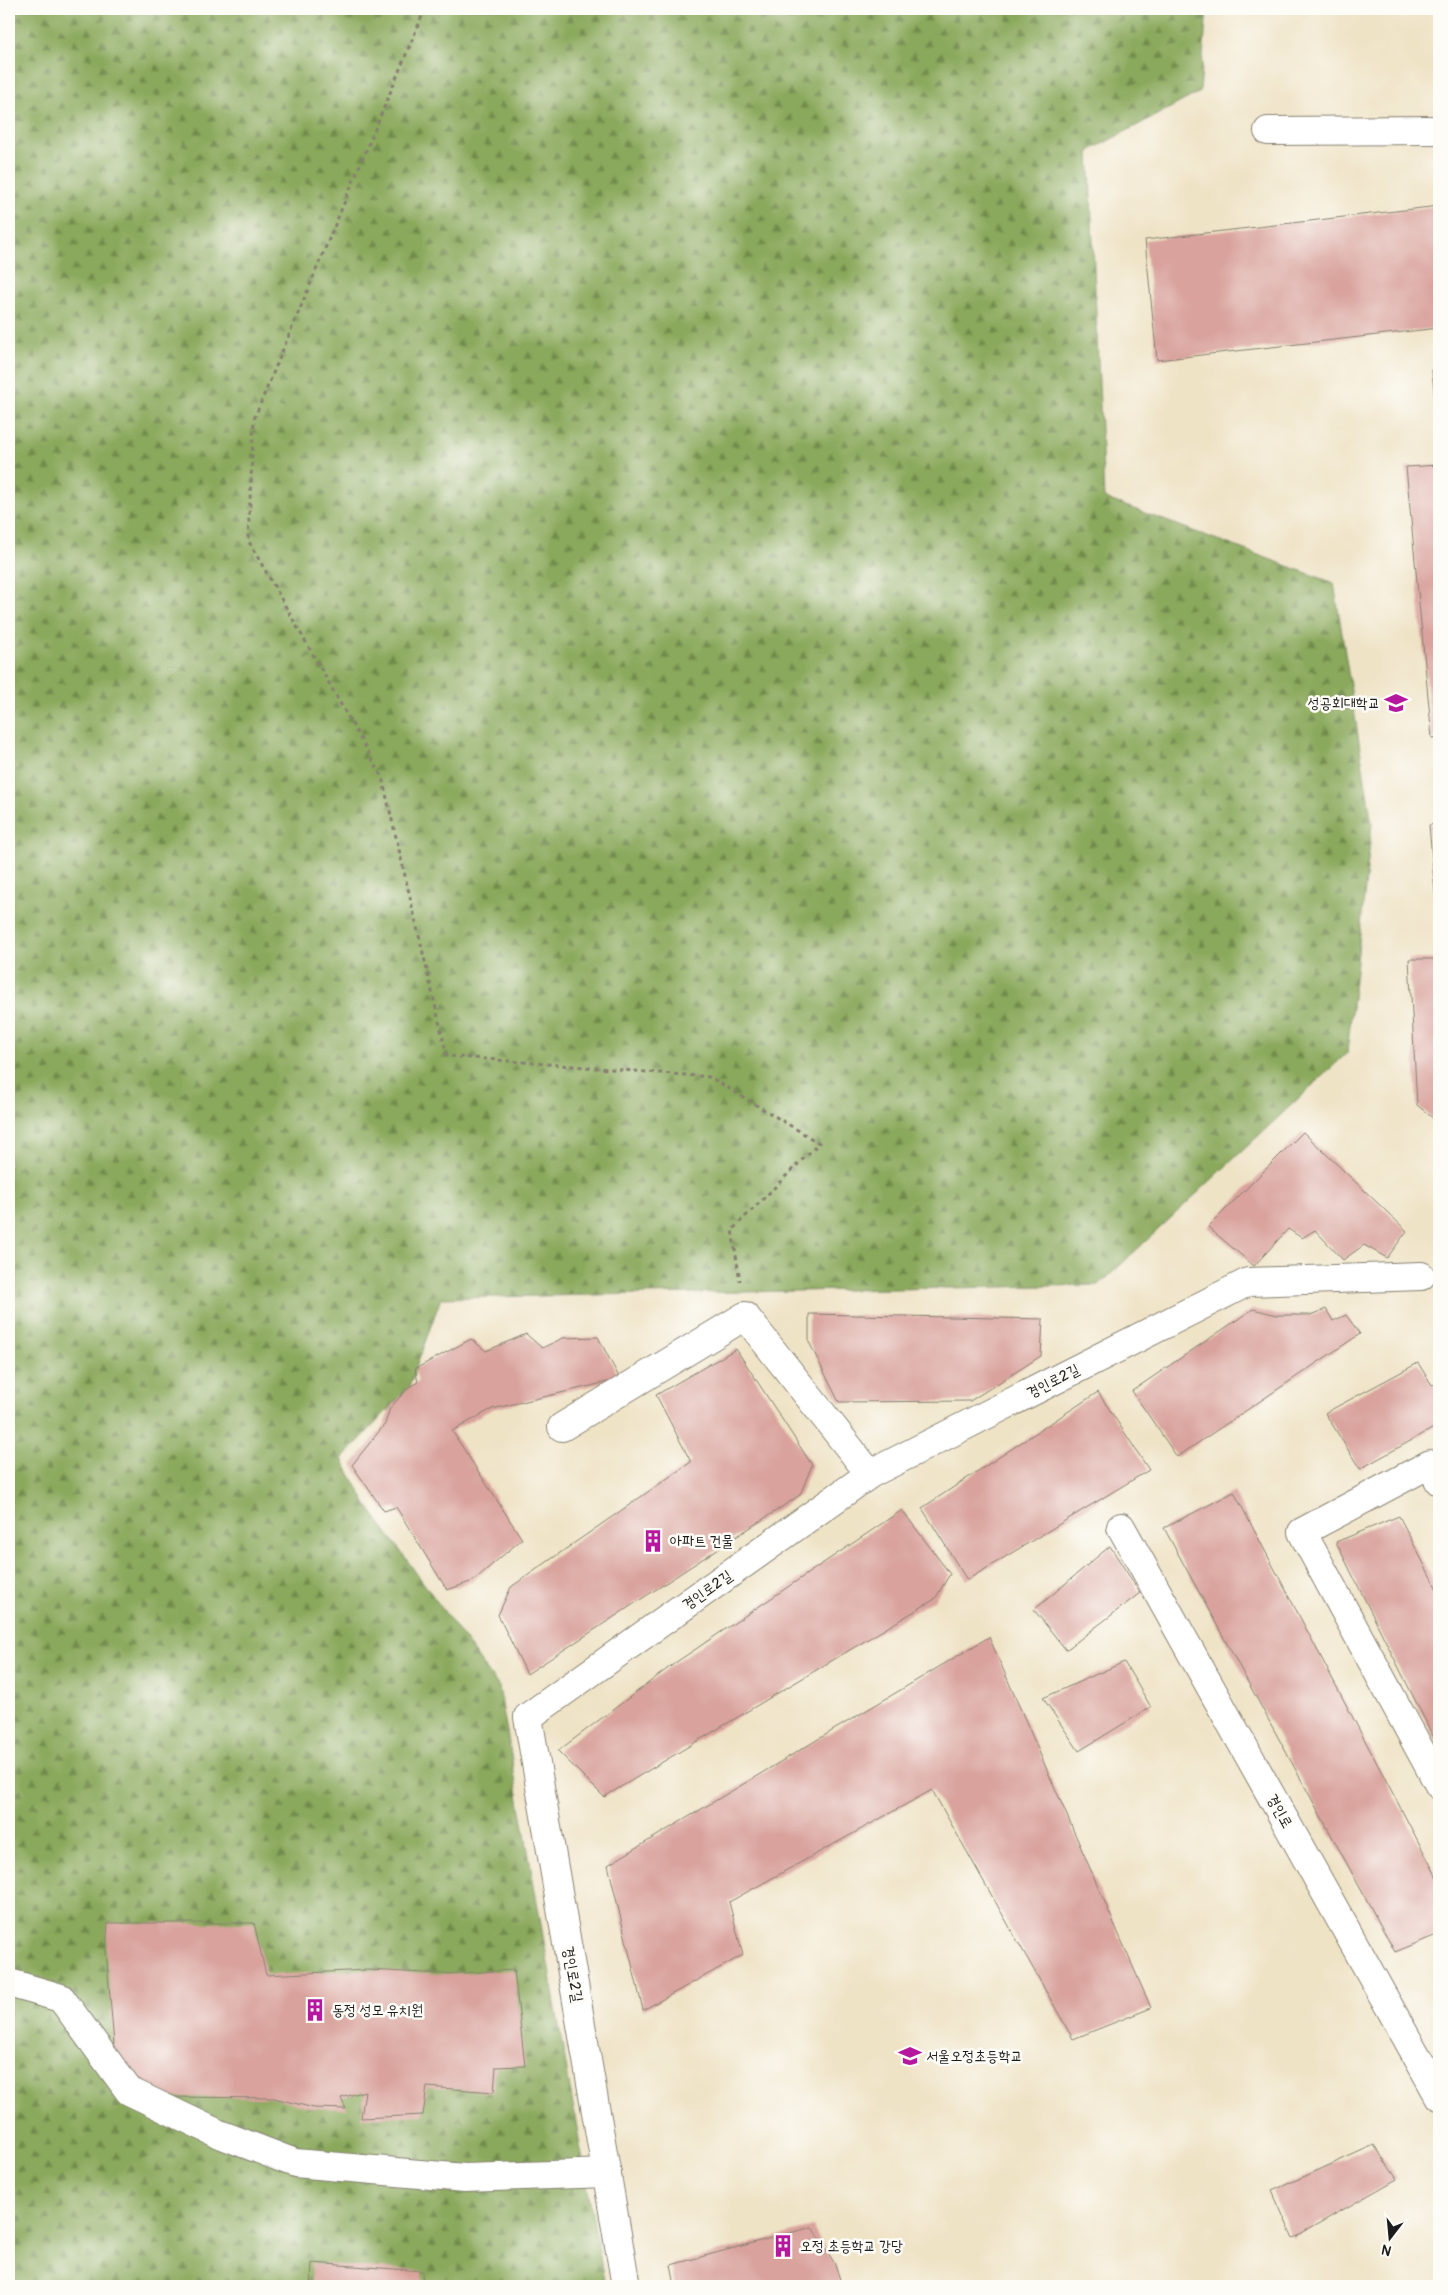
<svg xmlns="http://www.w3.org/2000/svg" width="1448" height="2295" viewBox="0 0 1448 2295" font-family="Pangolin,'Poor Story',sans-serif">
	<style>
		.forest { fill: url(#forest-firs); stroke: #53623c }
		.building { fill: #d9a29c }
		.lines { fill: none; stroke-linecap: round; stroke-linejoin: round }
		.minor-casing { stroke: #868071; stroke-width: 30 }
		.path { stroke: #868071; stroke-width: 3; stroke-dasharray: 4 4; stroke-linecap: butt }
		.minor { stroke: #fff; stroke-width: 28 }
		.labels { text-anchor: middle; stroke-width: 5; stroke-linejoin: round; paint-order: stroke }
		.poi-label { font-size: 15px; fill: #1c1c1c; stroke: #fdfcf7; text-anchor: start }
		.street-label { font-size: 15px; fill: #1c1c1c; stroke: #fdfcf7 }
	</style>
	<defs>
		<pattern id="forest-firs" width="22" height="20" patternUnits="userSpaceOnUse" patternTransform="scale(1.25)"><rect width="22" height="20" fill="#8aa95c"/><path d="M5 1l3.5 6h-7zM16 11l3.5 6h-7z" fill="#70894b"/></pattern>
	</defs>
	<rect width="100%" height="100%" fill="#fdfcf7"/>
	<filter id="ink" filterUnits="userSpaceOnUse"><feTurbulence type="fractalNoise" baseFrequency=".02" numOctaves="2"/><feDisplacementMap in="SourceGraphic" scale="10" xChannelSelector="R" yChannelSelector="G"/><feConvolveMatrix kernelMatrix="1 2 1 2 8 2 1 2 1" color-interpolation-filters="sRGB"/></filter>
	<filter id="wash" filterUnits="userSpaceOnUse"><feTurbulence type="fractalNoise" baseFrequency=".0096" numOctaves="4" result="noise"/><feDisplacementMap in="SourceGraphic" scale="20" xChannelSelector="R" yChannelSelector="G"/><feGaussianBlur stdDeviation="1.12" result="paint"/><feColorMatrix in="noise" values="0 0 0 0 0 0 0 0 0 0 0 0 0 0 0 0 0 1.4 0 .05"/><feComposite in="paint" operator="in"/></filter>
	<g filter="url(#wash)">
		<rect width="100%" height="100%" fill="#efe3c6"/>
		<polygon class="forest" points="9,9 1207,9 1200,92 1089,151 1104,498 1334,583 1372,824 1347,1053 1099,1285 441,1298 409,1387 342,1459 367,1505 499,1687 605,2286 9,2286"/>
		<g id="blocks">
			<g class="building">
				<polygon points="1439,206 1439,328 1157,360 1145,240"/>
				<polygon points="1439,369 1439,422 1437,422 1432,370"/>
				<polygon points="1439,465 1439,737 1432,738 1406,467"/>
				<polygon points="1439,824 1439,925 1438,925 1429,825"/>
				<polygon points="1409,959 1439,959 1439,1123 1417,1105"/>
				<polygon points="1303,1132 1407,1231 1387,1258 1364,1245 1343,1260 1315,1230 1302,1238 1288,1229 1254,1266 1208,1227"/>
				<polygon points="1253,1309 1277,1315 1310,1315 1326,1309 1333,1321 1346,1315 1360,1334 1177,1457 1132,1391"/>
				<polygon points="809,1314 1043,1319 1041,1356 970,1401 839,1402 809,1342"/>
				<polygon points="526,1334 542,1348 563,1338 598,1337 620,1379 492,1409 452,1431 522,1539 473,1581 447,1590 396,1507 384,1511 352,1465 385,1424 390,1408 409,1387 418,1382 415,1369 471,1339 486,1351"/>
				<polygon points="736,1349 812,1465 800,1495 527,1674 498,1615 511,1587 691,1462 656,1395"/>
				<polygon points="1418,1363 1432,1385 1439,1383 1439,1425 1360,1469 1325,1413"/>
				<polygon points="1098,1392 1149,1470 967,1580 922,1508"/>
				<polygon points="1234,1492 1439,1881 1439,1934 1395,1952 1164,1528"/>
				<polygon points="902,1510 950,1574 935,1599 604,1797 558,1751 675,1663"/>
				<polygon points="1399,1516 1439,1593 1439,1748 1336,1542"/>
				<polygon points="1110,1546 1140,1593 1066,1650 1034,1610"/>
				<polygon points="989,1637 1151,2008 1073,2039 932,1790 729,1902 743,1955 643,2010 608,1865"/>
				<polygon points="1124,1662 1151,1707 1079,1751 1043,1698"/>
				<polygon points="108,1923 254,1923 266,1975 368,1970 443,1974 514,1970 525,2066 496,2067 494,2092 427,2087 423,2115 361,2118 365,2091 341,2098 346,2109 314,2108 274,2098 164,2097 98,2050 114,2044 106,1950"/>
				<polygon points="1374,2145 1397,2179 1293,2238 1272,2191"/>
				<polygon points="812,2227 835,2264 842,2286 675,2286 671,2265"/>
				<polygon points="312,2263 422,2271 423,2286 311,2286"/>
			</g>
		</g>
	</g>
	<g filter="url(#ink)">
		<use href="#blocks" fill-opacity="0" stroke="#868071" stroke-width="1"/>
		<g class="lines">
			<defs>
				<g id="minor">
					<polyline points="1268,131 1439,130"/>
					<polyline points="562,1427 745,1316 870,1474"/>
					<polyline points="1439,1481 1430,1464 1302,1532 1439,1785"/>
					<polyline points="1121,1527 1439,2096"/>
					<polyline points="9,1983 61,1998 129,2091 217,2133 295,2163 465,2178 607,2173"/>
					<polyline points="626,2286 528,1717 870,1474 1248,1282 1421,1276"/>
				</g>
			</defs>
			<use href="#minor" class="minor-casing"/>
			<polyline class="path" points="425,9 254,419 248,540 382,777 447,1056 710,1077 819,1143 732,1230 740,1281"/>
			<use href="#minor" class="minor"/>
		</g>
	</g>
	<defs>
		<symbol id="university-bare" viewBox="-9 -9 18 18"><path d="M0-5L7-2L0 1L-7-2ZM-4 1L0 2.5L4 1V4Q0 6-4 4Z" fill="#b5179e" stroke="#fdfcf7" stroke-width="2.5" paint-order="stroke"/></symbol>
		<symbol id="building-bare" viewBox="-9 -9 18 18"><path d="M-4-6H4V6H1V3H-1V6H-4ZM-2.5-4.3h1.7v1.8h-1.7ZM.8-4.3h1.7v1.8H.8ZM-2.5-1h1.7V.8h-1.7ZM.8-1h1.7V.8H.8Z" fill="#b5179e" stroke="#fdfcf7" stroke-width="2.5" paint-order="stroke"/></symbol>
		<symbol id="school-bare" viewBox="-9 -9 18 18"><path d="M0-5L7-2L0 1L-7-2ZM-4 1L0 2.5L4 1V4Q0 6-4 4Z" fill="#b5179e" stroke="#fdfcf7" stroke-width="2.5" paint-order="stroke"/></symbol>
	</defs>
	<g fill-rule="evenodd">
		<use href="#university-bare" x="1380" y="687" width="32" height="32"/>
		<use href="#building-bare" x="637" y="1525" width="32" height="32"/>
		<use href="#building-bare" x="299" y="1994" width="32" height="32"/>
		<use href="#school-bare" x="894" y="2040" width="32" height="32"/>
		<use href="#building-bare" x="767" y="2230" width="32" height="32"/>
	</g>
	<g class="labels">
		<g class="poi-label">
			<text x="1380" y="708" text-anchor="end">성공회대학교</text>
			<text x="670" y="1546">아파트 건물</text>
			<text x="332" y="2015">동정 성모 유치원</text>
			<text x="926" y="2061">서울오정초등학교</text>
			<text x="800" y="2251">오정 초등학교 강당</text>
		</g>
		<g class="street-label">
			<text transform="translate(1053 1381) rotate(-27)" y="5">경인로2길</text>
			<text transform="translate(707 1590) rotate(-35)" y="5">경인로2길</text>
			<text transform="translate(1280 1811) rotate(61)" y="5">경인로</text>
			<text transform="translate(573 1974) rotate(80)" y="5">경인로2길</text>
		</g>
	</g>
	<rect width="1448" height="2295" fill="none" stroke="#fdfcf7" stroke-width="30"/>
	<g transform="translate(1390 2238) rotate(196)" stroke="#fdfcf7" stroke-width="4" paint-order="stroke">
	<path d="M0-4L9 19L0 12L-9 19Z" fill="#1c1c1c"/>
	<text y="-8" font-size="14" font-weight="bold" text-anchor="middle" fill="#1c1c1c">N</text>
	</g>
</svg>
